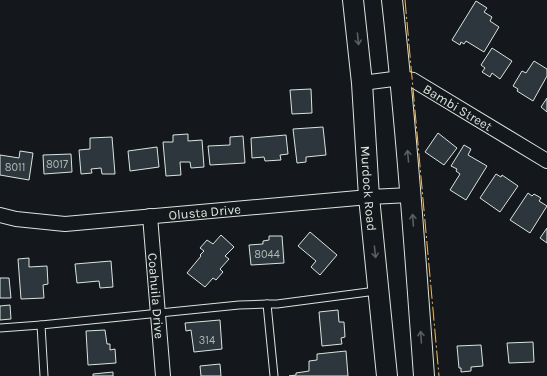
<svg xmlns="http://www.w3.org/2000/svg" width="547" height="376" viewBox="0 0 547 376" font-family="Karla,sans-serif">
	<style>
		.building { fill: #2c363c; stroke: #d8e6dc }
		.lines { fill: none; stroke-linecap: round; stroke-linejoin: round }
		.service-casing { stroke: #d8e6dc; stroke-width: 9 }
		.minor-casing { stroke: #d8e6dc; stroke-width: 16 }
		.secondary-casing { stroke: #d8e6dc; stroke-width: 22 }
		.service { stroke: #14181c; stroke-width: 7 }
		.minor { stroke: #14181c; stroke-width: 14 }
		.secondary { stroke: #14181c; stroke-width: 20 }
		.power { stroke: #ffb74d; stroke-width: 1; stroke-dasharray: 14 3 2 3; stroke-linecap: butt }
		.oneway { stroke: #59605f }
		.labels { text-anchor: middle; stroke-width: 3; stroke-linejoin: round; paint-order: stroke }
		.number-label { font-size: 11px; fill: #adbab4 }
		.street-label { font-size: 13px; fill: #d8e6dc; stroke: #14181c }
	</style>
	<rect width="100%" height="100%" fill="#14181c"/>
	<g class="building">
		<polygon points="476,1 487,8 484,12 492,17 490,21 499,27 484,52 466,41 464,44 461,42 460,45 452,40"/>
		<polygon points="492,48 512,61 500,79 492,73 490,77 482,72 485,68 481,65"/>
		<polygon points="534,61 547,69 547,76 533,101 517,91 518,89 513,86 522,71 526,73"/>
		<polygon points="311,89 312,113 292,114 290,90"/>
		<polygon points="547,98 547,112 541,107"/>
		<polygon points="323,127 326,155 306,157 306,162 297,163 293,129"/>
		<polygon points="438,133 457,148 444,165 425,152"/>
		<polygon points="188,134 188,141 202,140 204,167 191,168 190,162 180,162 181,175 166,176 163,142 173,142 173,135"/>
		<polygon points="286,135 288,154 280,155 281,160 265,161 264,157 252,158 251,138"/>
		<polygon points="243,136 245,163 210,165 208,146 230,145 230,137"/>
		<polygon points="112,137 115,174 102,174 101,168 91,169 92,173 81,174 79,150 90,149 90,138"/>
		<polygon points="464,145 471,149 468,155 487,166 466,200 450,190 460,174 456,171 457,169 451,166"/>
		<polygon points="157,147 159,167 130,171 128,151"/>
		<polygon points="20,151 33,153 29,180 0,175 0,155 19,158"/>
		<polygon points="71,154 72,172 44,174 43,155"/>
		<polygon points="496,174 501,177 502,175 518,186 500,212 480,198"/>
		<polygon points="528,193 532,196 534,194 541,198 539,201 547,206 530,233 510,220"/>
		<polygon points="547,228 547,243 540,238"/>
		<polygon points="310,232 337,255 320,275 311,267 316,261 298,246"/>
		<polygon points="221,235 234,247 225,256 229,259 220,269 223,272 216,280 213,278 205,287 187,273 201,256 200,255 204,251 200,248 207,240 213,244"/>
		<polygon points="269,236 282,236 284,263 251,265 249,245 263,244 263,241 269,240"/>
		<polygon points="29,258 29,267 47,266 48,284 43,285 44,298 21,299 18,259"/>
		<polygon points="111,261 113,287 100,288 99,281 77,283 75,264"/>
		<polygon points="0,278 9,278 11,298 0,298"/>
		<polygon points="10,305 11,319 0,320 0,306"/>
		<polygon points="338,310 339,322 344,322 345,337 341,338 342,344 322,346 319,312"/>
		<polygon points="220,320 222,349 194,352 191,330 186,331 185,323"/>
		<polygon points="105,330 107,344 110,344 110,350 115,349 116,363 88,365 86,331"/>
		<polygon points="533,342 534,362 509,363 507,343"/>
		<polygon points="481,345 483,366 471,367 471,371 461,372 461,368 459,368 457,346"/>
		<polygon points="346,351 348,376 289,376 296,375 296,373 309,371 309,361 317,360 317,354"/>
		<polygon points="220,364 221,376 201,376 200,366"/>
		<polygon points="113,372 113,376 93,376 93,374"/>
	</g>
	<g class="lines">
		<defs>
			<g id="service">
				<polyline points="0,328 41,325"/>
				<polyline points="44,376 41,325 239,305 267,304"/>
				<polyline points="274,376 267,304 277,304 376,291"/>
			</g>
			<g id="minor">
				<path id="s1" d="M362 83 401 78 413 80 547 161"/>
				<path id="s2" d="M0 215 16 219 65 224 369 197 411 195"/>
				<path id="s3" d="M150 216 163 376"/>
			</g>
			<g id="secondary">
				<path id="s4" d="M353 0 362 83 369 197 387 376"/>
				<path d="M392 0C406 125 415 250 424 376"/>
			</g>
		</defs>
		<use href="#service" class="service-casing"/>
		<use href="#minor" class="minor-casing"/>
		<use href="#secondary" class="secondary-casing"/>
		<use href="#service" class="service"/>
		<use href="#minor" class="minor"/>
		<use href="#secondary" class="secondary"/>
		<polyline class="power" points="405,0 439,376"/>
	</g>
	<defs><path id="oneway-shaft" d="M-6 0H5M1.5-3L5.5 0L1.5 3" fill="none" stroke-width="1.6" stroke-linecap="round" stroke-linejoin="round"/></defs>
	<g class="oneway">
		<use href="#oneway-shaft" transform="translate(358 39) rotate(84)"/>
		<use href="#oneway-shaft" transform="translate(408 156) rotate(-95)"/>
		<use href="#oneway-shaft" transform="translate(413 220) rotate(-94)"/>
		<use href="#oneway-shaft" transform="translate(375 252) rotate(84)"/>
		<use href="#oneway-shaft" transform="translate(421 337) rotate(-94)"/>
	</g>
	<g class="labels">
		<g class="number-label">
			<text x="57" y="168">8017</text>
			<text x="15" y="171">8011</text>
			<text x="267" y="258">8044</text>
			<text x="207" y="344">314</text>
		</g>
		<g class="street-label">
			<text dy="5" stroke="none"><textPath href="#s1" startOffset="104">Bambi Street</textPath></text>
			<text dy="5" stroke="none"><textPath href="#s4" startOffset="189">Murdock Road</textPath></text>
			<text dy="5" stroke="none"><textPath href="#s2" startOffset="206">Olusta Drive</textPath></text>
			<text dy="5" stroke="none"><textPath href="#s3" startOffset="80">Coahuila Drive</textPath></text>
		</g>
	</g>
</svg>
